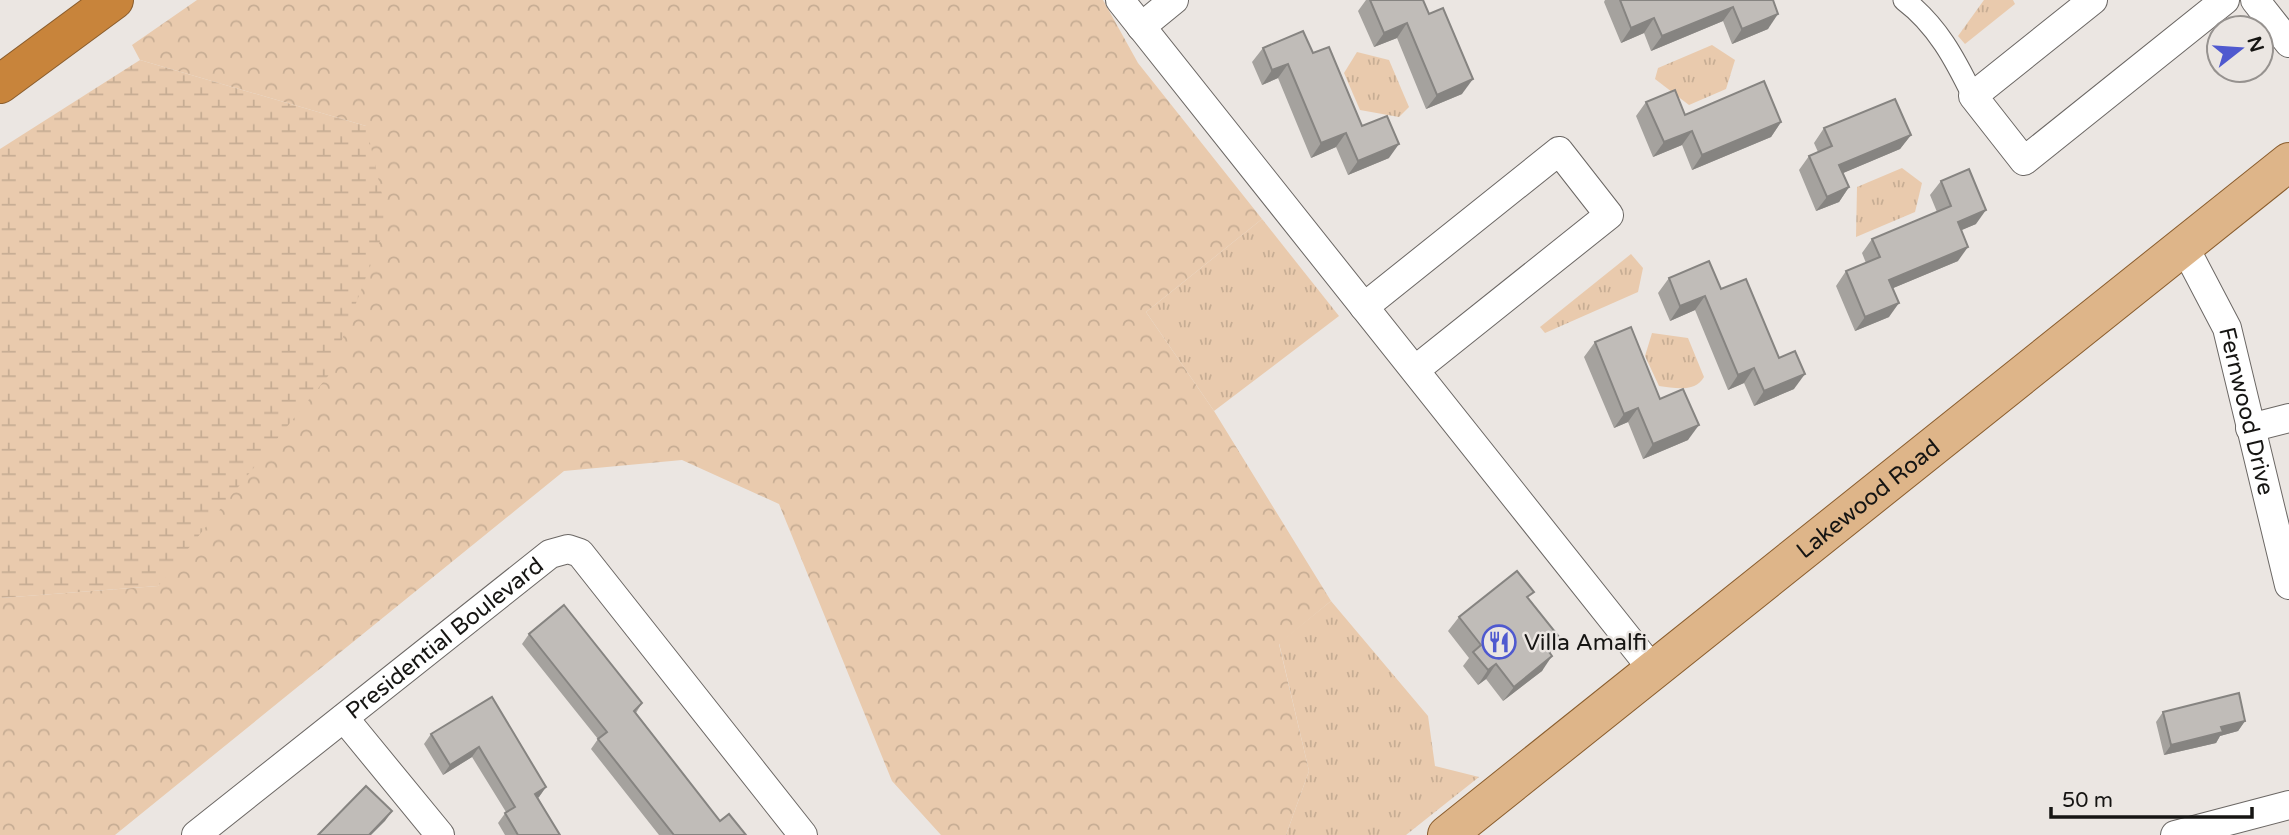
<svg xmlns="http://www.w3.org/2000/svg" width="2289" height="835" viewBox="0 0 2289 835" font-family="'Varela Round',sans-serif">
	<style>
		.grass { fill: url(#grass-tufts) }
		.forest { fill: url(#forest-crowns) }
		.wetland { fill: url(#wetland-marsh) }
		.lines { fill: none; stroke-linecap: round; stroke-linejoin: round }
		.pedestrian-casing { stroke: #6b6764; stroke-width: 23 }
		.minor-casing { stroke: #6b6764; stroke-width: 30 }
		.primary-casing { stroke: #8a5d2d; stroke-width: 40 }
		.motorway-casing { stroke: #8a5d2d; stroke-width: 40 }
		.pedestrian { stroke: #fff; stroke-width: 21 }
		.minor { stroke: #fff; stroke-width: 28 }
		.primary { stroke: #deb589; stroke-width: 38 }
		.motorway { stroke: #c8843b; stroke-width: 38 }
		.wall { fill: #a5a29e }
		.shaded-wall { fill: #868481 }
		.building { fill: #c0bcb8; stroke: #868481; stroke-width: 2 }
		.labels { text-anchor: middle; stroke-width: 5; stroke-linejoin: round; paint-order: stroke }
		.street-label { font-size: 23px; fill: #161513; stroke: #ebe6e2 }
		.poi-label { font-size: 23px; fill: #161513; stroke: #ebe6e2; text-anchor: start }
	</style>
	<defs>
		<pattern id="grass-tufts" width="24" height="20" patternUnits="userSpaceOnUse" patternTransform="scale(1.75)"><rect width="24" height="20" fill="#e9caad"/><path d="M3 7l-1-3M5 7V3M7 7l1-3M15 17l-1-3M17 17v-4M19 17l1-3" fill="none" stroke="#c7ad94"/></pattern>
		<pattern id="forest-crowns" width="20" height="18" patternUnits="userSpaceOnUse" patternTransform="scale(1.75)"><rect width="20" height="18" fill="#e9caad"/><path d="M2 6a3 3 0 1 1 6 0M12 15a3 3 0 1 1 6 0" fill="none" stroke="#c7ad94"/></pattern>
		<pattern id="wetland-marsh" width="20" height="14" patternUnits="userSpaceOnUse" patternTransform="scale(1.75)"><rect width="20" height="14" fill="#e9caad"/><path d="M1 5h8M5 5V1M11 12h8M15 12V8" fill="none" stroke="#c7ad94"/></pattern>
	</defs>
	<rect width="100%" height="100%" fill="#ebe6e2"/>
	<g class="grass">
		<polygon points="1984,0 2013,0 2015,4 1965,44 1958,36"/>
		<polygon points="1712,45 1735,60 1726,89 1689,105 1655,79 1658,68"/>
		<polygon points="1357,52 1389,60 1409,107 1399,117 1360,110 1344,73"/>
		<polygon points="1902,168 1922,183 1915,212 1856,237 1857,187"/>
		<polygon points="1262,219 1339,316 1214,411 1146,312"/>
		<polygon points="1631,254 1643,268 1638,292 1545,333 1540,327"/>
		<path d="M1652 333 1688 338 1704 377C1695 393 1675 388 1659 386L1645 356Z"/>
		<polygon points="1331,601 1428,716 1435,766 1479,777 1406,835 1286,835 1309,771 1279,643"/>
	</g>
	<polygon class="forest" points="197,0 1103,0 1138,63 1262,219 1146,312 1214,411 1331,601 1279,644 1309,771 1286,835 941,835 892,781 779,504 682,460 564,471 115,835 0,835 0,598 158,586 366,126 140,60 132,45"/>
	<polygon class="wetland" points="140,60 366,126 388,220 328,376 158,586 0,598 0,149"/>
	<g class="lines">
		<defs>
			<path id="pedestrian" d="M1904 0C1937 25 1955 59 1973 96"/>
			<g id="minor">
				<polyline points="1120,0 1653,670"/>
				<polyline points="2093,0 1973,96 2024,161 2225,0"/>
				<polyline points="2255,0 2289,43"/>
				<polyline points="1141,27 1174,0"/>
				<path id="s1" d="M2184 246 2227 328 2289 585"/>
				<polyline points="1364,307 1559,151 1609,215 1415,370"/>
				<polyline points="2250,428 2289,418"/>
				<polyline points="344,718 440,835"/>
				<path id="s2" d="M196 835 550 554 568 549 580 553 803 835"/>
				<polyline points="2175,835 2289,805"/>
			</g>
			<g id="primary">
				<path id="s3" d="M1447 835 2289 162"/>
			</g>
			<polyline id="motorway" points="0,84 114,0"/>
		</defs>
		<use href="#pedestrian" class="pedestrian-casing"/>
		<use href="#minor" class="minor-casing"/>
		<use href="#primary" class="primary-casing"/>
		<use href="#motorway" class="motorway-casing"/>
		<use href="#pedestrian" class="pedestrian"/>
		<use href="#minor" class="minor"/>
		<use href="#primary" class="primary"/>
		<use href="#motorway" class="motorway"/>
	</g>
	<g class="wall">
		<polygon points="1366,0 1423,0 1462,94 1426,109 1397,38 1374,47 1358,11"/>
		<polygon points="1605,0 1773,0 1768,29 1732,44 1723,21 1651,51 1644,33 1621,43 1604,2"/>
		<polygon points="1263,48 1313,53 1362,126 1389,158 1348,175 1336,147 1311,158 1278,78 1262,85 1252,62"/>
		<polygon points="1646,102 1685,115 1781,122 1771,137 1692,170 1682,145 1653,157 1636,116"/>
		<polygon points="1824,128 1911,135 1900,149 1843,173 1849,187 1839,202 1816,211 1799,170 1809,156 1818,152 1814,143"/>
		<polygon points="1941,181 1976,224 1961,230 1958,261 1893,288 1889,317 1855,331 1836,286 1846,271 1866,263 1862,253 1872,239 1937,212 1930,195"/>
		<polygon points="1669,278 1721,289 1779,358 1794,389 1754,406 1744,383 1728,390 1695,310 1670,321 1658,293"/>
		<polygon points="1595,342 1660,399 1688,440 1643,459 1628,422 1614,428 1584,357"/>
		<polygon points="1459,617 1550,653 1542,671 1503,701 1486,679 1478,685 1463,666 1469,658 1448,631"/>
		<polygon points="529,634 642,703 636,713 720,821 746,835 659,835 591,749 598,739 522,644"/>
		<polygon points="492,697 546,787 538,798 560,835 505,835 498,823 506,812 472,757 443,775 424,744 431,734"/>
		<polygon points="2163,712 2245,721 2238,731 2220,736 2216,743 2164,755 2156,722"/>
	</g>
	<g class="shaded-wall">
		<polygon points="1733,7 1723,21 1651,51 1662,36"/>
		<polygon points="1778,14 1768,29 1732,44 1742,29"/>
		<polygon points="1654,18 1644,33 1621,43 1631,28"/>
		<polygon points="1407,23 1397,38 1374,47 1384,33"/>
		<polygon points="1288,64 1278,78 1262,85 1272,70"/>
		<polygon points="1473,79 1462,94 1426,109 1437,95"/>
		<polygon points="1781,122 1771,137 1692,170 1702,155"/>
		<polygon points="1692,131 1682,145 1653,157 1664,142"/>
		<polygon points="1346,133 1336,147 1311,158 1321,143"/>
		<polygon points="1911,135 1900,149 1829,179 1839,165"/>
		<polygon points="1399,144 1389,158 1348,175 1358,161"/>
		<polygon points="1849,187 1839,202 1816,211 1827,197"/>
		<polygon points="1986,210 1976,224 1948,236 1958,222"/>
		<polygon points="1968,247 1958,261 1879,294 1889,280"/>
		<polygon points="1705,296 1695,310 1670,321 1680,306"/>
		<polygon points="1899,303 1889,317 1855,331 1865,317"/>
		<polygon points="1754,368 1744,383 1728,390 1738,375"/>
		<polygon points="1805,374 1794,389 1754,406 1764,391"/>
		<polygon points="1638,408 1628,422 1614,428 1624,414"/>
		<polygon points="1699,425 1688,440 1643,459 1653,444"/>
		<polygon points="1560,638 1550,653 1547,649"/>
		<polygon points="1552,656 1542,671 1503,701 1514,687"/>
		<polygon points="1496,664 1486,679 1478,685 1488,670"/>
		<polygon points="2245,721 2238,731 2220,736 2216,743 2164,755 2171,745 2221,727"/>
		<polygon points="479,747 472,757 443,775 450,765"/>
		<polygon points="546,787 539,797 528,804 535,794"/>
		<polygon points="392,811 385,821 371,835 369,835"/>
	</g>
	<g class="building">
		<polygon points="1370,0 1423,0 1429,14 1443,8 1473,79 1437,95 1407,23 1384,33"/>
		<polygon points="1620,0 1773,0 1778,14 1742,29 1733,7 1662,36 1654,18 1631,28"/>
		<polygon points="1303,31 1313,53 1329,47 1362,126 1387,116 1399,144 1358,161 1346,133 1321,143 1288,64 1272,70 1263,48"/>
		<polygon points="1764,81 1781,122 1702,155 1692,131 1664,142 1646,102 1675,90 1685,115"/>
		<polygon points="1895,99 1911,135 1839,165 1849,187 1827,197 1809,156 1832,146 1824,128"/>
		<polygon points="1969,169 1986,210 1958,222 1968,247 1889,280 1899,303 1865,317 1846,271 1880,257 1872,239 1951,206 1941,181"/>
		<polygon points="1709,261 1721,289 1746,279 1779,358 1795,351 1805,374 1764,391 1754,368 1738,375 1705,296 1680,306 1669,278"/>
		<polygon points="1631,327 1660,399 1683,389 1699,425 1653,444 1638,408 1624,414 1595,342"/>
		<polygon points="1517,571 1534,592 1527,597 1560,638 1547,649 1552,656 1514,687 1496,664 1488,670 1473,652 1481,645 1459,617"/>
		<polygon points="564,605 642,703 634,711 720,821 729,814 746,835 674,835 598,739 607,732 529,634"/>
		<polygon points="2239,693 2245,721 2221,727 2223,732 2171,745 2163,712"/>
		<polygon points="492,697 546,787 535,794 560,835 518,835 505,813 515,807 479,747 450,765 431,734"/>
		<polygon points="366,786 392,811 369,835 318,835"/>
	</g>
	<defs>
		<symbol id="restaurant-ring" viewBox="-11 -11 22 22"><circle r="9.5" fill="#ebe6e2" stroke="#4f59cf" stroke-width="1.5"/><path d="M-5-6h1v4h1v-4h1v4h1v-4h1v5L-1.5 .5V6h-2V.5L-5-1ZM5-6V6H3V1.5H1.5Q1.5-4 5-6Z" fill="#4f59cf"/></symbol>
	</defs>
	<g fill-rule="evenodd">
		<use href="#restaurant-ring" x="1480" y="623" width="38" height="38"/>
	</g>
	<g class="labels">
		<g class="street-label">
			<text dy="8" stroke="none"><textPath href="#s1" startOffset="178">Fernwood Drive</textPath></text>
			<text dy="8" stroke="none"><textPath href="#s3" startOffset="539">Lakewood Road</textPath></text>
			<text dy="8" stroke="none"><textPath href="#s2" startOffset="317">Presidential Boulevard</textPath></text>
		</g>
		<g class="poi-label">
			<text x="1524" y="650">Villa Amalfi</text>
		</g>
	</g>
	<g transform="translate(2240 49) rotate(73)"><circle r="33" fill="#ebe6e2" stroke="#96928f" stroke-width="2"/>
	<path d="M0-5L12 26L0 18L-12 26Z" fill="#4f59cf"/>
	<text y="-10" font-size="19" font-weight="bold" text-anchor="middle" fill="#161513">N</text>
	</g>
	<path d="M2051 807v10h201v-10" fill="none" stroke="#161513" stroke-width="3.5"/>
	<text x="2062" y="807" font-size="21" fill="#161513" stroke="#ebe6e2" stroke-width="5" paint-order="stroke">50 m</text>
</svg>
